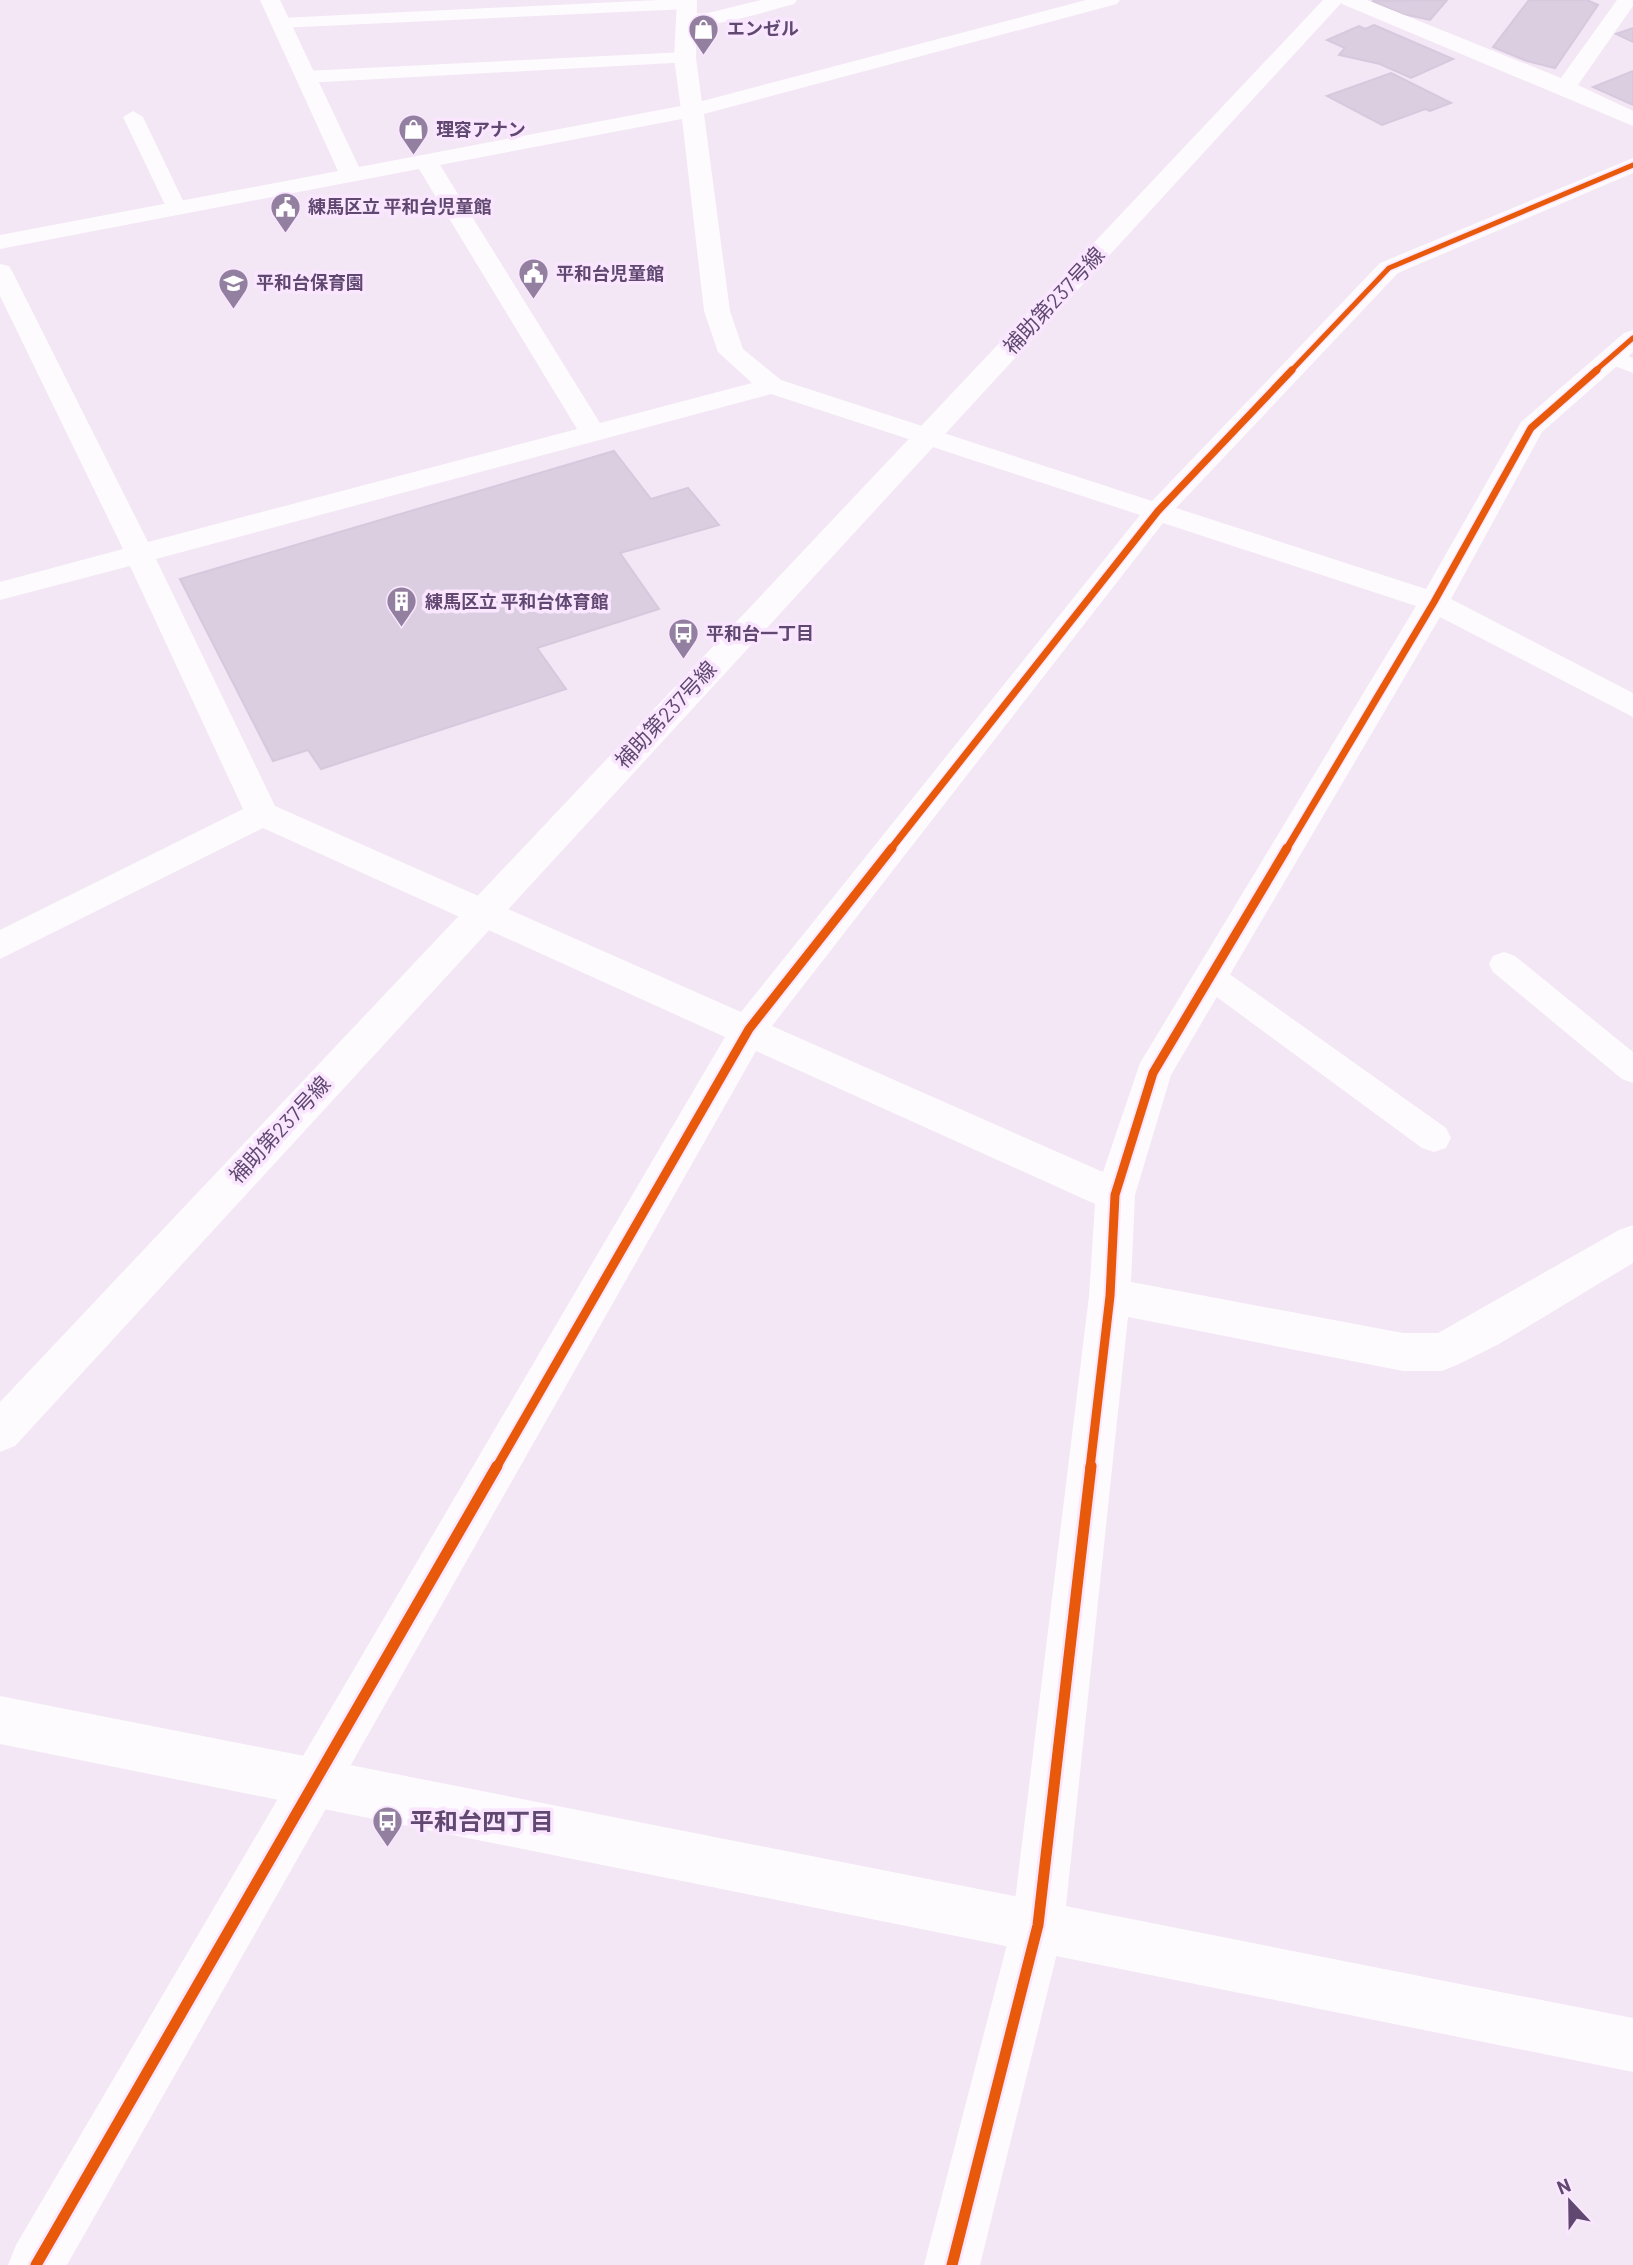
<svg xmlns="http://www.w3.org/2000/svg" width="1633" height="2265" viewBox="0 0 1633 2265" font-family="Barlow,'Noto Sans JP',sans-serif">
	<style>
		.building { fill: #dbcee1; stroke: #d7c9dd; stroke-width: 2 }
		.lines { fill: none; stroke-linecap: round; stroke-linejoin: round }
		.service { fill: #fdfbfe; fill-rule: evenodd }
		.minor { fill: #fdfbfe; fill-rule: evenodd }
		.tertiary { fill: #fdfbfe; fill-rule: evenodd }
		.cycleway-far3-casing { stroke: #fae6ff; stroke-width: 8 }
		.cycleway-far2-casing { stroke: #fae6ff; stroke-width: 10 }
		.cycleway-far1-casing { stroke: #fae6ff; stroke-width: 13 }
		.cycleway-casing { stroke: #fae6ff; stroke-width: 16 }
		.cycleway-far3 { stroke: #e8590c; stroke-width: 5 }
		.cycleway-far2 { stroke: #e8590c; stroke-width: 7 }
		.cycleway-far1 { stroke: #e8590c; stroke-width: 9 }
		.cycleway { stroke: #e8590c; stroke-width: 11 }
		.labels { text-anchor: middle; stroke-width: 7; stroke-linejoin: round; paint-order: stroke }
		.far-poi-label { font-size: 18px; font-weight: bold; fill: #604871; stroke: #fae6ff; text-anchor: start }
		.street-label { font-size: 21px; fill: #604871; stroke: #fae6ff }
		.near-poi-label { font-size: 24px; font-weight: bold; fill: #604871; stroke: #fae6ff; text-anchor: start }
	</style>
	<rect width="100%" height="100%" fill="#f3e6f5"/>
	<g class="building">
		<polygon points="1447,0 1430,20 1403,14 1372,1"/>
		<polygon points="1529,0 1587,0 1598,5 1555,68 1527,61 1493,47"/>
		<polygon points="1374,25 1453,59 1411,78 1380,64 1339,55 1345,48 1327,40 1359,26 1365,29"/>
		<polygon points="1633,28 1633,42 1616,34"/>
		<polygon points="1633,71 1633,105 1593,87"/>
		<polygon points="1391,73 1451,103 1430,111 1425,109 1382,125 1327,96"/>
		<polygon points="614,451 651,499 688,488 719,525 620,553 659,609 537,648 566,689 321,769 308,750 273,761 180,579"/>
	</g>
	<g class="lines">
		<g class="service">
			<polygon points="659,0 692,0 696,4 687,9 280,28 271,23 280,18"/>
			<polygon points="685,52 691,54 694,58 691,62 305,83 296,77 305,71"/>
			<polygon points="133,111 143,117 187,209 184,213 177,215 167,209 123,117"/>
			<polygon points="1612,350 1633,358 1633,373 1604,362 1601,357 1604,352"/>
			<polygon points="1504,952 1515,956 1633,1052 1633,1083 1622,1079 1493,972 1489,964 1493,956"/>
			<polygon points="1210,964 1221,968 1446,1128 1451,1138 1446,1148 1434,1152 1422,1148 1199,984 1194,976 1199,968"/>
		</g>
		<g class="minor">
			<path d="M260 0H280L359 167 691 104 1086 0H1120L1117 4 704 114 730 311 743 349 781 380 1152 501 1380 263 1633 158V173L1398 273 1176 508 1426 589 1521 422 1624 333 1633 330V352L1542 432 1451 599 1633 693V717L1440 617 1171 1075 1135 1195 1131 1282 1403 1333H1438L1619 1230 1633 1225V1263L1499 1344 1457 1365 1442 1371H1403L1128 1317 1064 1925 980 2265H924L1012 1925 1089 1296 1095 1204 756 1051 67 2265H8L16 2245 725 1037 263 828 0 959V930L243 809 130 566 0 600V582L123 549 0 296V264L9 266 12 271 148 542 577 429 419 169 0 249V235L338 171ZM682 119 704 311 718 352 752 383 600 423 440 165ZM771 394 1140 515 741 1012 275 806 156 559ZM1163 523 1416 606 1140 1063 1103 1172 772 1026Z"/>
			<path d="M761 0H797L794 4C774 9 689 37 677 20L687 14 708 13Z"/>
			<polygon points="1339,0 1367,0 1561,78 1617,0 1633,0 1633,6 1578,85 1633,111 1633,126 1342,4"/>
		</g>
		<g class="tertiary">
			<polygon points="677,0 697,0 696,58 703,110 692,117 681,110 674,58"/>
			<polygon points="1323,0 1344,0 15,1446 0,1452 0,1402"/>
			<polygon points="0,1696 1633,2018 1633,2072 0,1744"/>
		</g>
		<defs>
			<g id="cycleway-far3">
				<polyline points="1291,371 1389,268 1633,165"/>
				<polyline points="1595,371 1633,338"/>
			</g>
			<g id="cycleway-far2">
				<polyline points="890,850 1158,511 1292,370"/>
				<polyline points="1286,850 1434,602 1531,428 1597,370"/>
			</g>
			<g id="cycleway-far1">
				<polyline points="496,1468 749,1029 892,848"/>
				<polyline points="1090,1468 1110,1296 1115,1195 1153,1073 1287,848"/>
			</g>
			<g id="cycleway">
				<polyline points="36,2265 497,1466"/>
				<polyline points="952,2265 1038,1925 1091,1466"/>
			</g>
		</defs>
		<use href="#cycleway-far3" class="cycleway-far3-casing"/>
		<use href="#cycleway-far2" class="cycleway-far2-casing"/>
		<use href="#cycleway-far1" class="cycleway-far1-casing"/>
		<use href="#cycleway" class="cycleway-casing"/>
		<use href="#cycleway-far3" class="cycleway-far3"/>
		<use href="#cycleway-far2" class="cycleway-far2"/>
		<use href="#cycleway-far1" class="cycleway-far1"/>
		<use href="#cycleway" class="cycleway"/>
	</g>
	<defs>
		<symbol id="shop-pin" viewBox="-11 -11 22 30"><path d="M0 17L-7.5 6A9.5 9.5 0 1 1 7.5 6Z" fill="#937f9f" stroke="#fae6ff"/><path d="M-5-2.5h2.3a2.7 3.5 0 0 1 5.4 0H5L5.5 6h-11ZM-1.5-2.5h3a1.5 2.3 0 0 0-3 0Z" fill="#fff"/></symbol>
		<symbol id="civic-pin" viewBox="-11 -11 22 30"><path d="M0 17L-7.5 6A9.5 9.5 0 1 1 7.5 6Z" fill="#937f9f" stroke="#fae6ff"/><path d="M-.6-6.5H3V-4.5H.6V-3L4-1V1h2V6H-6V1h2V-1L-.6-3ZM-1.2 2.5V6h2.4V2.5Z" fill="#fff"/></symbol>
		<symbol id="school-pin" viewBox="-11 -11 22 30"><path d="M0 17L-7.5 6A9.5 9.5 0 1 1 7.5 6Z" fill="#937f9f" stroke="#fae6ff"/><path d="M0-5L7-2L0 1L-7-2ZM-4 1L0 2.5L4 1V4Q0 6-4 4Z" fill="#fff"/></symbol>
		<symbol id="building-pin" viewBox="-11 -11 22 30"><path d="M0 17L-7.5 6A9.5 9.5 0 1 1 7.5 6Z" fill="#937f9f" stroke="#fae6ff"/><path d="M-4-6H4V6H1V3H-1V6H-4ZM-2.5-4.3h1.7v1.8h-1.7ZM.8-4.3h1.7v1.8H.8ZM-2.5-1h1.7V.8h-1.7ZM.8-1h1.7V.8H.8Z" fill="#fff"/></symbol>
		<symbol id="bus-pin" viewBox="-11 -11 22 30"><path d="M0 17L-7.5 6A9.5 9.5 0 1 1 7.5 6Z" fill="#937f9f" stroke="#fae6ff"/><path d="M-5-6H5V4H4V6H2V4H-2V6H-4V4H-5ZM-3.5-4V0h7V-4ZM-3.5 1.2v1.5H-2V1.2ZM2 1.2v1.5H3.5V1.2Z" fill="#fff"/></symbol>
	</defs>
	<g fill-rule="evenodd">
		<use href="#shop-pin" x="686" y="12" width="35" height="47"/>
		<use href="#shop-pin" x="396" y="112" width="35" height="47"/>
		<use href="#civic-pin" x="268" y="190" width="35" height="47"/>
		<use href="#civic-pin" x="516" y="256" width="35" height="47"/>
		<use href="#school-pin" x="216" y="266" width="35" height="47"/>
		<use href="#building-pin" x="384" y="584" width="35" height="47"/>
		<use href="#bus-pin" x="666" y="616" width="35" height="47"/>
		<use href="#bus-pin" x="370" y="1804" width="35" height="47"/>
	</g>
	<g class="labels">
		<g class="far-poi-label">
			<text x="727" y="35">エンゼル</text>
			<text x="436" y="136">理容アナン</text>
			<text x="308" y="213">練馬区立 平和台児童館</text>
			<text x="556" y="280">平和台児童館</text>
			<text x="256" y="289">平和台保育園</text>
			<text x="425" y="608">練馬区立 平和台体育館</text>
			<text x="706" y="640">平和台一丁目</text>
		</g>
		<g class="street-label">
			<text transform="translate(1054 301) rotate(-47)" y="7">補助第237号線</text>
			<text transform="translate(666 715) rotate(-47)" y="7">補助第237号線</text>
			<text transform="translate(280 1130) rotate(-47)" y="7">補助第237号線</text>
		</g>
		<g class="near-poi-label">
			<text x="410" y="1830">平和台四丁目</text>
		</g>
	</g>
	<g transform="translate(1570 2202) rotate(338)" stroke="#fae6ff" stroke-width="5" paint-order="stroke">
	<path d="M0-5L12 26L0 18L-12 26Z" fill="#604871"/>
	<text y="-10" font-size="19" font-weight="bold" text-anchor="middle" fill="#604871">N</text>
	</g>
</svg>
